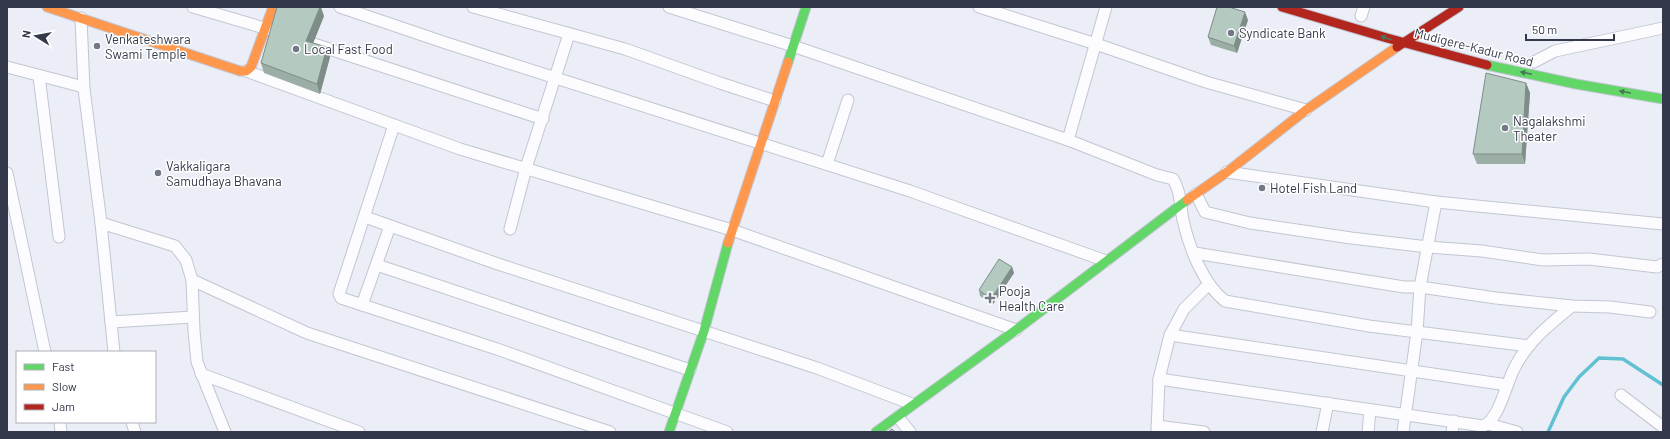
<svg xmlns="http://www.w3.org/2000/svg" width="1670" height="439" viewBox="0 0 1670 439" font-family="Barlow,sans-serif">
	<style>
		.lines { fill: none; stroke-linecap: round; stroke-linejoin: round }
		.stream { stroke: #62c0d3; stroke-width: 3.5 }
		.street-casing { stroke: #c2c6d2; stroke-width: 13 }
		.fast-casing { stroke: #c2c6d2; stroke-width: 11 }
		.slow-casing { stroke: #c2c6d2; stroke-width: 11 }
		.jam-casing { stroke: #c2c6d2; stroke-width: 11 }
		.street { stroke: #fcfcfe; stroke-width: 11 }
		.fast { stroke: #63d668; stroke-width: 9 }
		.slow { stroke: #ff974d; stroke-width: 9 }
		.jam { stroke: #b3261e; stroke-width: 9 }
		.wall { fill: #9baea6 }
		.shaded-wall { fill: #7e8d87 }
		.building { fill: #b4cac1; stroke: #7e8d87 }
		.oneway { fill: #467756 }
		.poi-dot { fill: #737887; stroke: #fff; stroke-width: 1.5 }
		.labels { text-anchor: middle; stroke-width: 3; stroke-linejoin: round; paint-order: stroke }
		.poi-label { font-size: 13px; fill: #33384a; stroke: #fff; text-anchor: start }
		.street-label { font-size: 13px; fill: #33384a; stroke: #fff }
	</style>
	<rect width="100%" height="100%" fill="#ebeef7"/>
	<g class="lines">
		<polyline class="stream" points="1548,432 1564,397 1579,377 1599,358 1623,359 1663,385"/>
		<defs>
			<g id="street">
				<polyline points="193,7 271,30"/>
				<polyline points="340,7 446,43 910,191 1106,261"/>
				<polyline points="473,7 625,49 720,83 775,101"/>
				<path d="M669 7 793 46 1068 140 1157 175 1173 179C1181 192 1180 205 1183 220 1189 247 1203 284 1225 301L1369 326 1529 346"/>
				<polyline points="979,7 1096,44 1206,82 1306,110"/>
				<polyline points="1361,16 1364,7"/>
				<polyline points="81,18 84,89 101,223 114,352"/>
				<polyline points="314,44 543,119"/>
				<polyline points="1534,62 1555,51 1663,28"/>
				<polyline points="7,67 80,86 84,89"/>
				<polyline points="246,71 460,149 732,230 1016,330"/>
				<polyline points="39,76 59,237"/>
				<polyline points="394,125 339,294 341,298 497,349 727,432"/>
				<polyline points="1068,140 1106,7"/>
				<polyline points="827,164 848,100"/>
				<polyline points="1227,172 1436,202 1663,224"/>
				<polyline points="7,173 45,352"/>
				<polyline points="1196,194 1205,212 1250,223 1351,238 1428,247 1482,251 1543,260 1589,259 1657,267 1663,264"/>
				<polyline points="365,217 498,264 817,368 912,404"/>
				<polyline points="101,223 175,246 186,260 192,280 307,333 610,432"/>
				<polyline points="510,229 526,168 569,34"/>
				<polyline points="1195,253 1404,287 1420,287 1496,298 1572,306 1610,307 1650,312"/>
				<polyline points="377,265 690,370"/>
				<polyline points="192,280 194,331 197,362 225,432"/>
				<polyline points="362,305 390,226"/>
				<polyline points="111,322 193,317"/>
				<polyline points="1170,335 1507,385"/>
				<polyline points="201,374 359,432"/>
				<path d="M1159 379 1483 426C1499 420 1506 384 1514 369 1527 342 1550 324 1572 306"/>
				<polyline points="1621,395 1663,427"/>
				<polyline points="898,417 910,432"/>
				<polyline points="60,422 61,432"/>
				<polyline points="132,422 135,432"/>
				<polyline points="1488,424 1517,432"/>
				<polyline points="1157,426 1204,432"/>
				<polyline points="1157,432 1159,379 1170,335 1184,309 1209,284"/>
				<polyline points="1322,432 1328,403"/>
				<polyline points="1368,432 1370,410"/>
				<polyline points="1403,432 1417,332 1420,287 1436,202"/>
				<polyline points="1452,432 1454,421"/>
			</g>
			<g id="fast">
				<polyline points="788,62 806,7"/>
				<polyline points="1487,65 1576,84 1663,99"/>
				<polyline points="669,432 704,331 728,243"/>
				<polyline points="876,432 1016,330 1187,200"/>
			</g>
			<g id="slow">
				<polyline points="47,7 240,71 246,71 251,67 273,7"/>
				<polyline points="1187,200 1227,172 1306,110 1397,47"/>
				<polyline points="728,243 788,62"/>
			</g>
			<g id="jam">
				<polyline points="1282,7 1387,38 1487,65"/>
				<polyline points="1397,47 1459,7"/>
			</g>
		</defs>
		<use href="#street" class="street-casing"/>
		<use href="#fast" class="fast-casing"/>
		<use href="#slow" class="slow-casing"/>
		<use href="#jam" class="jam-casing"/>
		<use href="#street" class="street"/>
		<use href="#fast" class="fast"/>
		<use href="#slow" class="slow"/>
		<use href="#jam" class="jam"/>
	</g>
	<g class="wall">
		<polygon points="324,16 313,43 327,47 330,57 320,94 264,73 261,63"/>
		<polygon points="1248,20 1237,53 1211,45 1208,37"/>
		<polygon points="1526,83 1530,93 1525,164 1477,164 1473,154"/>
		<polygon points="1012,267 1014,273 993,304 980,296 979,290"/>
	</g>
	<g class="shaded-wall">
		<polygon points="320,7 321,7 324,16 310,51 306,41"/>
		<polygon points="1245,12 1248,20 1237,53 1234,46"/>
		<polygon points="327,47 330,57 320,94 317,84"/>
		<polygon points="1526,83 1530,93 1525,164 1522,154"/>
		<polygon points="1012,267 1014,273 993,304 991,299"/>
	</g>
	<g class="building">
		<polygon points="277,7 320,7 306,41 327,47 317,84 261,63"/>
		<polygon points="1217,7 1229,7 1245,12 1234,46 1208,37"/>
		<polygon points="1486,73 1526,83 1522,154 1473,154"/>
		<polygon points="999,259 1012,267 991,299 979,290"/>
		<polygon points="892,429 895,432 888,432"/>
	</g>
	<defs><path id="oneway-solid" d="M-6-.8H1V-3.2L6.5 0L1 3.2V.8H-6Z"/></defs>
	<g class="oneway">
		<use href="#oneway-solid" transform="translate(1386 38) rotate(-163)"/>
		<use href="#oneway-solid" transform="translate(1526 73) rotate(-168)"/>
		<use href="#oneway-solid" transform="translate(1625 92) rotate(-170)"/>
	</g>
	<g class="poi-dot">
		<circle cx="1231" cy="33" r="4"/>
		<circle cx="97" cy="46" r="4"/>
		<circle cx="296" cy="49" r="4"/>
		<circle cx="1505" cy="128" r="4"/>
		<circle cx="158" cy="173" r="4"/>
		<circle cx="1262" cy="188" r="4"/>
		<path d="M988 292h4v4h4v4h-4v4h-4v-4h-4v-4h4z"/>
	</g>
	<g class="labels">
		<g class="poi-label">
			<text x="1239" y="38">Syndicate Bank</text>
			<text x="105" y="44">Venkateshwara<tspan x="105" dy="15">Swami Temple</tspan></text>
			<text x="304" y="54">Local Fast Food</text>
			<text x="1513" y="126">Nagalakshmi<tspan x="1513" dy="15">Theater</tspan></text>
			<text x="166" y="171">Vakkaligara<tspan x="166" dy="15">Samudhaya Bhavana</tspan></text>
			<text x="1270" y="193">Hotel Fish Land</text>
			<text x="999" y="296">Pooja<tspan x="999" dy="15">Health Care</tspan></text>
		</g>
		<g class="street-label">
			<text transform="translate(1474 47) rotate(14)" y="5">Mudigere-Kadur Road</text>
		</g>
	</g>
	<rect width="1670" height="439" fill="none" stroke="#33384a" stroke-width="16"/>
	<rect x="16" y="351" width="140" height="72" fill="#ffffff" stroke="#adafb7"/>
	<rect x="24" y="364" width="20" height="6" fill="#63d668" stroke="#adafb7"/>
	<text x="52" y="371" font-size="12" fill="#33384a">Fast</text>
	<rect x="24" y="384" width="20" height="6" fill="#ff974d" stroke="#adafb7"/>
	<text x="52" y="391" font-size="12" fill="#33384a">Slow</text>
	<rect x="24" y="404" width="20" height="6" fill="#b3261e" stroke="#adafb7"/>
	<text x="52" y="411" font-size="12" fill="#33384a">Jam</text>
	<g transform="translate(36 36) rotate(281)" stroke="#ffffff" stroke-width="3" paint-order="stroke">
	<path d="M0-3L7 15L0 10L-7 15Z" fill="#33384a"/>
	<text y="-6" font-size="11" font-weight="bold" text-anchor="middle" fill="#33384a">N</text>
	</g>
	<path d="M1526 34v6h88v-6" fill="none" stroke="#33384a" stroke-width="2"/>
	<text x="1532" y="34" font-size="12" fill="#33384a" stroke="#ffffff" stroke-width="3" paint-order="stroke">50 m</text>
</svg>
